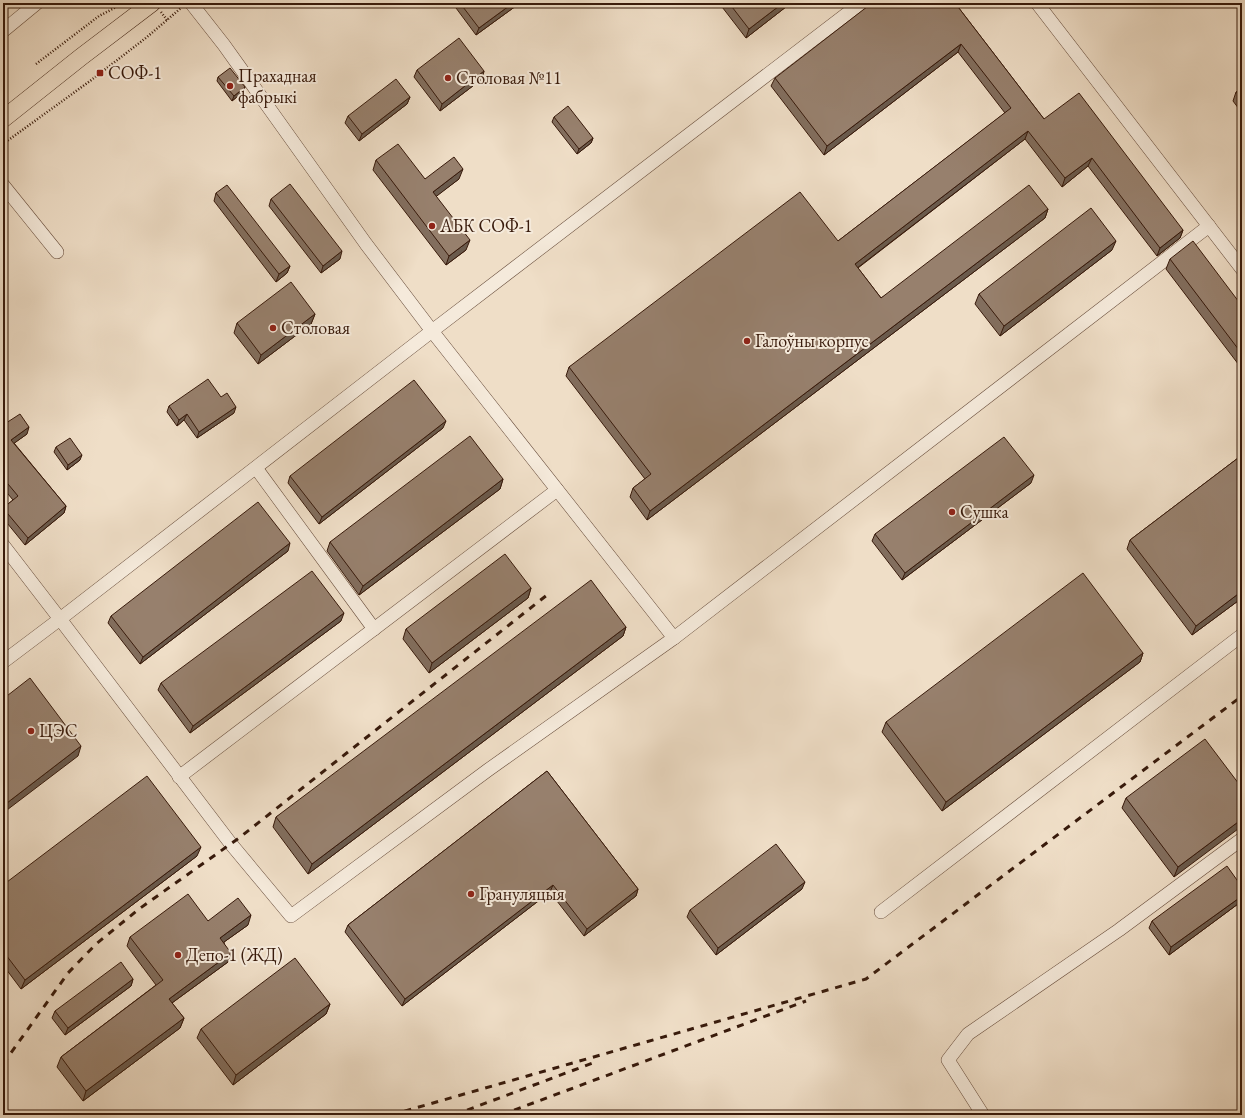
<svg xmlns="http://www.w3.org/2000/svg" width="1245" height="1118" viewBox="0 0 1245 1118" font-family="'EB Garamond',serif">
	<style>
		.lines { fill: none; stroke-linecap: round; stroke-linejoin: round }
		.minor-casing { stroke: #664b3a; stroke-width: 14 }
		.major-casing { stroke: #381a0b; stroke-width: 18 }
		.path { stroke: #381a0b; stroke-width: 2.5; stroke-dasharray: 1 2; stroke-linecap: butt }
		.minor { stroke: #f5eadb; stroke-width: 13 }
		.major { stroke: #efdec7; stroke-width: 17 }
		.rail { stroke: #381a0b; stroke-width: 3; stroke-dasharray: 7 7; stroke-linecap: butt }
		.wall { fill: #826e5e; stroke: #381a0b }
		.shaded-wall { fill: #6a5a4c; stroke: #381a0b }
		.building { fill: #97806d; stroke: #381a0b }
		.poi-dot { fill: #8f2418; stroke: #f5eadb; stroke-width: 1.5 }
		.labels { text-anchor: middle; stroke-width: 4; stroke-linejoin: round; paint-order: stroke }
		.poi-label { font-size: 18px; fill: #381a0b; stroke: #f5eadb; text-anchor: start }
	</style>
	<rect width="100%" height="100%" fill="#efdec7"/>
	<filter id="stains"><feTurbulence type="fractalNoise" baseFrequency=".005" numOctaves="4"/><feColorMatrix values="0 0 0 0 .2 0 0 0 0 .09 0 0 0 0 .02 0 0 0 .5 -.17"/></filter>
	<radialGradient id="worn" r=".72"><stop offset=".6" stop-color="#630" stop-opacity="0"/><stop offset="1" stop-color="#630" stop-opacity=".3"/></radialGradient>
	<g class="lines">
		<defs>
			<g id="minor">
				<polyline points="191,3 224,45 366,244 432,331 674,638 488,770 291,916 231,844 60,619 432,331 861,3"/>
				<polyline points="1037,3 1242,269"/>
				<polyline points="3,31 37,3"/>
				<polyline points="3,185 57,252"/>
				<polyline points="256,468 374,629"/>
				<polyline points="3,545 60,619 3,662"/>
				<polyline points="674,638 1209,226"/>
				<polyline points="179,777 557,490"/>
				<polyline points="881,912 1242,635"/>
				<polyline points="983,1115 948,1060 968,1034 1119,930 1242,839"/>
			</g>
			<polyline id="major" points="3,119 81,57 152,3"/>
		</defs>
		<use href="#minor" class="minor-casing"/>
		<use href="#major" class="major-casing"/>
		<g class="path">
			<polyline points="161,12 167,20"/>
			<polyline points="36,64 99,16 124,3"/>
			<polyline points="3,144 90,81 147,37 181,8"/>
		</g>
		<use href="#minor" class="minor"/>
		<use href="#major" class="major"/>
		<g class="rail">
			<polyline points="3,1064 68,973 96,944 139,909 239,838 547,595"/>
			<polyline points="391,1115 866,979 1242,696"/>
			<polyline points="454,1115 598,1061"/>
			<polyline points="501,1115 806,1001"/>
		</g>
	</g>
	<g class="wall">
		<polygon points="457,3 520,3 476,35 456,8"/>
		<polygon points="719,3 791,3 746,38"/>
		<polygon points="955,3 1044,119 1183,230 1180,238 1157,256 1088,166 1062,187 1025,139 858,268 881,298 1048,209 1045,218 647,520 630,497 633,488 645,479 566,376 569,367 838,241 1005,113 958,52 824,155 771,86 775,78"/>
		<polygon points="417,70 484,71 482,79 440,111 414,77"/>
		<polygon points="218,77 245,87 243,92 232,101 217,81"/>
		<polygon points="1242,88 1242,113 1233,101 1236,92"/>
		<polygon points="410,97 407,104 359,141 345,123 348,116"/>
		<polygon points="554,117 593,138 591,143 577,154 552,122"/>
		<polygon points="376,160 425,179 459,179 436,196 466,250 446,265 373,170"/>
		<polygon points="216,193 290,266 287,273 276,282 214,201"/>
		<polygon points="271,199 340,259 321,273 269,206"/>
		<polygon points="1112,250 1000,336 975,304 979,294"/>
		<polygon points="1170,259 1242,306 1242,369 1166,269"/>
		<polygon points="315,314 311,324 258,364 234,333 237,323"/>
		<polygon points="221,397 234,413 197,438 184,420 177,426 167,412 169,406"/>
		<polygon points="3,425 27,434 14,443 66,506 64,513 25,545 3,518 3,508 13,500 3,488"/>
		<polygon points="443,428 319,524 288,483 290,476"/>
		<polygon points="56,447 80,460 67,470 54,452"/>
		<polygon points="1242,455 1242,598 1192,635 1127,549 1130,540"/>
		<polygon points="503,479 500,489 359,595 327,551 330,542"/>
		<polygon points="1031,483 902,580 872,541 875,534"/>
		<polygon points="288,551 140,664 108,623 111,616"/>
		<polygon points="531,588 528,598 429,673 403,639 406,629"/>
		<polygon points="341,621 190,733 158,690 161,683"/>
		<polygon points="626,627 623,636 308,874 273,827 276,817"/>
		<polygon points="1143,653 1140,662 942,811 882,732 886,722"/>
		<polygon points="547,771 638,889 636,896 584,936 550,892 402,1006 345,932 348,925"/>
		<polygon points="1242,788 1174,877 1122,808 1126,798"/>
		<polygon points="197,856 21,989 3,965 3,885"/>
		<polygon points="1242,887 1242,901 1169,955 1149,928 1152,921"/>
		<polygon points="802,889 716,955 687,917 690,910"/>
		<polygon points="208,921 248,925 224,942 228,962 172,1003 184,1018 180,1028 83,1101 57,1067 61,1057 156,985 127,946 130,937"/>
		<polygon points="133,979 131,986 65,1035 52,1018 55,1011"/>
		<polygon points="330,1004 326,1014 233,1085 197,1038 201,1029"/>
	</g>
	<g class="shaded-wall">
		<polygon points="513,3 520,3 476,35 479,28"/>
		<polygon points="783,3 791,3 746,38 749,29"/>
		<polygon points="961,44 958,52 824,155 827,146"/>
		<polygon points="484,71 482,79 440,111 442,104"/>
		<polygon points="245,87 243,92 232,101 234,96"/>
		<polygon points="410,97 407,104 359,141 362,134"/>
		<polygon points="1028,131 1025,139 852,272 855,264"/>
		<polygon points="593,138 591,143 577,154 579,149"/>
		<polygon points="1092,158 1088,166 1062,187 1065,178"/>
		<polygon points="463,169 459,179 429,202 433,192"/>
		<polygon points="1048,209 1045,218 647,520 650,511"/>
		<polygon points="1183,230 1180,238 1157,256 1160,248"/>
		<polygon points="470,240 466,250 446,265 449,256"/>
		<polygon points="1116,241 1112,250 1000,336 1004,326"/>
		<polygon points="342,251 340,259 321,273 323,266"/>
		<polygon points="290,266 287,273 276,282 279,274"/>
		<polygon points="315,314 311,324 258,364 261,355"/>
		<polygon points="236,407 234,413 197,438 199,432"/>
		<polygon points="187,414 184,420 177,426 179,420"/>
		<polygon points="446,421 443,428 319,524 322,517"/>
		<polygon points="29,427 27,434 9,447 11,440"/>
		<polygon points="82,455 80,460 67,470 68,465"/>
		<polygon points="1034,475 1031,483 902,580 905,573"/>
		<polygon points="503,479 500,489 359,595 363,586"/>
		<polygon points="66,506 64,513 25,545 28,538"/>
		<polygon points="290,543 288,551 140,664 143,657"/>
		<polygon points="531,588 528,598 429,673 432,663"/>
		<polygon points="1242,591 1242,598 1192,635 1196,626"/>
		<polygon points="344,613 341,621 190,733 193,726"/>
		<polygon points="626,627 623,636 308,874 312,864"/>
		<polygon points="1143,653 1140,662 942,811 946,802"/>
		<polygon points="81,746 78,756 3,813 3,806"/>
		<polygon points="1242,819 1242,826 1174,877 1178,867"/>
		<polygon points="201,847 197,856 21,989 25,980"/>
		<polygon points="805,882 802,889 716,955 718,948"/>
		<polygon points="553,885 550,892 402,1006 405,999"/>
		<polygon points="638,889 636,896 584,936 587,929"/>
		<polygon points="1242,896 1242,901 1169,955 1171,947"/>
		<polygon points="251,915 248,925 217,947 220,938"/>
		<polygon points="231,953 228,962 165,1008 169,999"/>
		<polygon points="133,979 131,986 65,1035 68,1028"/>
		<polygon points="330,1004 326,1014 233,1085 236,1075"/>
		<polygon points="184,1018 180,1028 83,1101 86,1091"/>
	</g>
	<g class="building">
		<polygon points="460,3 513,3 479,28"/>
		<polygon points="729,3 783,3 749,29"/>
		<polygon points="872,3 955,3 1044,119 1079,93 1183,230 1160,248 1092,158 1065,178 1028,131 855,264 881,298 1029,185 1048,209 650,511 633,488 651,474 569,367 800,192 838,241 1011,108 961,44 827,146 775,78"/>
		<polygon points="459,38 484,71 442,104 417,70"/>
		<polygon points="230,68 245,87 234,96 218,77"/>
		<polygon points="396,79 410,97 362,134 348,116"/>
		<polygon points="1242,88 1242,99 1236,92"/>
		<polygon points="568,106 593,138 579,149 554,117"/>
		<polygon points="398,144 425,179 454,157 463,169 433,192 470,240 449,256 376,160"/>
		<polygon points="290,184 342,251 323,266 271,199"/>
		<polygon points="227,185 290,266 279,274 216,193"/>
		<polygon points="1091,208 1116,241 1004,326 979,294"/>
		<polygon points="1193,241 1242,306 1242,354 1170,259"/>
		<polygon points="291,282 315,314 261,355 237,323"/>
		<polygon points="208,379 221,397 227,393 236,407 199,432 187,414 179,420 169,406"/>
		<polygon points="414,380 446,421 322,517 290,476"/>
		<polygon points="20,414 29,427 11,440 66,506 28,538 3,508 18,496 3,478 3,425"/>
		<polygon points="470,436 503,479 363,586 330,542"/>
		<polygon points="1004,437 1034,475 905,573 875,534"/>
		<polygon points="70,438 82,455 68,465 56,447"/>
		<polygon points="1242,455 1242,591 1196,626 1130,540"/>
		<polygon points="258,502 290,543 143,657 111,616"/>
		<polygon points="505,554 531,588 432,663 406,629"/>
		<polygon points="312,571 344,613 193,726 161,683"/>
		<polygon points="1083,573 1143,653 946,802 886,722"/>
		<polygon points="591,580 626,627 312,864 276,817"/>
		<polygon points="30,678 81,746 3,806 3,699"/>
		<polygon points="1205,739 1242,788 1242,819 1178,867 1126,798"/>
		<polygon points="547,771 638,889 587,929 553,885 405,999 348,925"/>
		<polygon points="147,776 201,847 25,980 3,951 3,885"/>
		<polygon points="776,844 805,882 718,948 690,910"/>
		<polygon points="1227,866 1242,887 1242,896 1171,947 1152,921"/>
		<polygon points="188,894 208,921 238,898 251,915 220,938 231,953 169,999 184,1018 86,1091 61,1057 163,980 130,937"/>
		<polygon points="295,958 330,1004 236,1075 201,1029"/>
		<polygon points="121,962 133,979 68,1028 55,1011"/>
	</g>
	<g class="poi-dot">
		<rect x="96" y="69" width="8" height="8" rx="2"/>
		<circle cx="448" cy="78" r="4"/>
		<circle cx="230" cy="86" r="4"/>
		<circle cx="432" cy="226" r="4"/>
		<circle cx="273" cy="328" r="4"/>
		<circle cx="747" cy="341" r="4"/>
		<circle cx="952" cy="512" r="4"/>
		<circle cx="31" cy="731" r="4"/>
		<circle cx="471" cy="894" r="4"/>
		<circle cx="178" cy="955" r="4"/>
	</g>
	<g class="labels">
		<g class="poi-label">
			<text x="108" y="79">СОФ-1</text>
			<text x="238" y="82">Прахадная<tspan x="238" dy="21">фабрыкі</tspan></text>
			<text x="456" y="84">Столовая №11</text>
			<text x="440" y="232">АБК СОФ-1</text>
			<text x="281" y="334">Столовая</text>
			<text x="755" y="347">Галоўны корпус</text>
			<text x="960" y="518">Сушка</text>
			<text x="39" y="737">ЦЭС</text>
			<text x="479" y="900">Грануляцыя</text>
			<text x="186" y="961">Депо-1 (ЖД)</text>
		</g>
	</g>
	<rect width="1245" height="1118" fill="none" stroke="#efdec7" stroke-width="16"/>
	<rect x="4" y="4" width="1237" height="1110" fill="none" stroke="#381a0b" stroke-width="2"/>
	<rect x="8" y="8" width="1229" height="1102" fill="none" stroke="#381a0b"/>
	<rect width="100%" height="100%" filter="url(#stains)"/>
	<rect width="100%" height="100%" fill="url(#worn)"/>
</svg>
